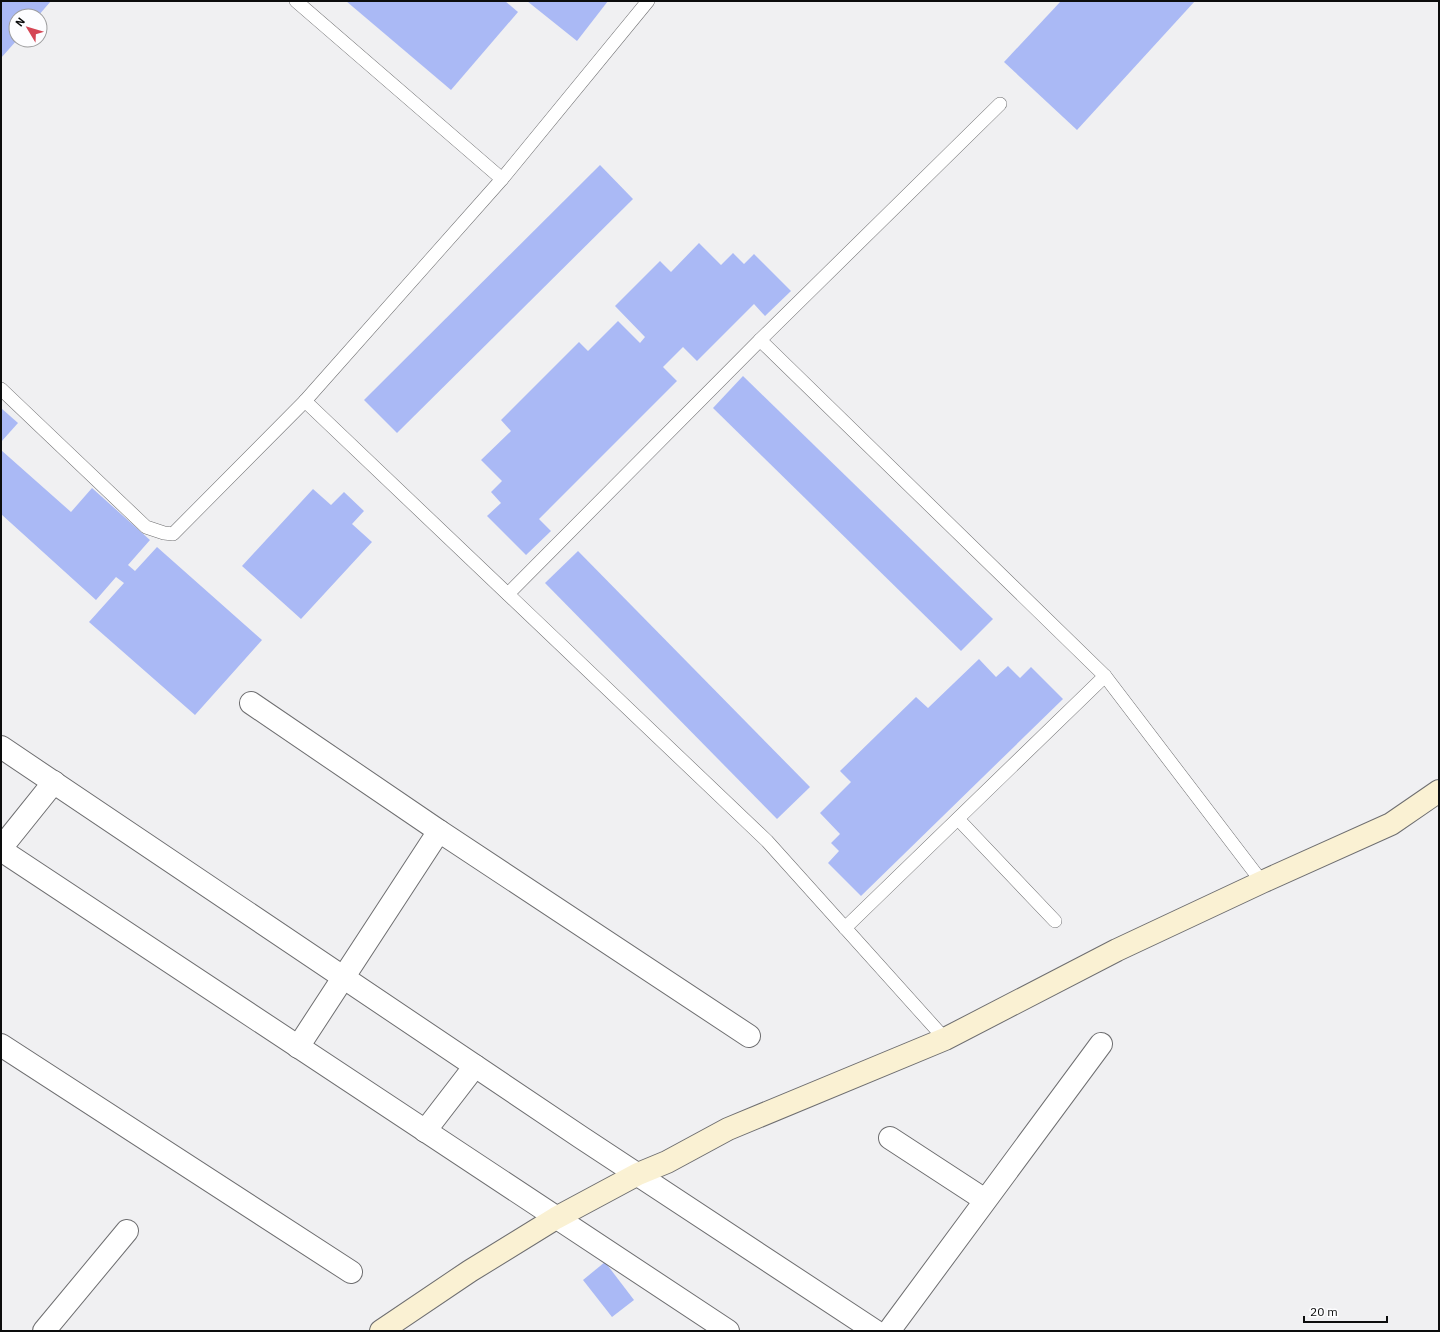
<svg xmlns="http://www.w3.org/2000/svg" width="1440" height="1332" viewBox="0 0 1440 1332" font-family="'IBM Plex Sans',sans-serif">
	<style>
		.building { fill: #aab9f5 }
		.lines { fill: none; stroke-linecap: round; stroke-linejoin: round }
		.lane-casing { stroke: #6e6e70; stroke-width: 14 }
		.street-casing { stroke: #6e6e70; stroke-width: 24 }
		.secondary-casing { stroke: #6e6e70; stroke-width: 24 }
		.lane { stroke: #fff; stroke-width: 13 }
		.street { stroke: #fff; stroke-width: 22 }
		.secondary { stroke: #faf1d3; stroke-width: 22 }
	</style>
	<rect width="100%" height="100%" fill="#f0f0f2"/>
	<g class="building">
		<polygon points="1,1 51,1 38,16 16,16 16,40 17,40 1,58"/>
		<polygon points="346,1 505,1 518,12 451,90"/>
		<polygon points="527,1 608,1 577,41"/>
		<polygon points="1061,1 1195,1 1077,130 1004,62"/>
		<polygon points="600,165 633,199 397,433 364,400"/>
		<polygon points="699,243 721,265 733,253 744,264 754,254 791,291 765,316 754,304 697,361 683,347 663,367 677,381 539,519 551,531 526,555 487,516 501,503 491,492 502,481 481,460 511,431 501,420 579,342 588,351 618,321 640,343 645,337 615,306 660,261 671,272"/>
		<polygon points="743,376 993,619 961,651 713,408"/>
		<polygon points="1,408 18,423 1,442"/>
		<polygon points="1,450 71,512 92,488 150,540 128,565 135,571 157,547 262,640 195,715 89,622 124,583 116,577 96,600 1,514"/>
		<polygon points="313,489 331,505 344,492 364,511 352,524 372,542 301,619 242,566"/>
		<polygon points="578,551 810,787 777,819 545,583"/>
		<polygon points="979,659 996,677 1008,666 1020,678 1031,667 1063,699 861,896 828,863 839,851 831,843 840,834 820,813 851,782 840,771 916,697 928,708"/>
		<polygon points="605,1262 634,1300 612,1317 583,1280"/>
	</g>
	<g class="lines">
		<defs>
			<g id="lane">
				<polyline points="296,1 502,179"/>
				<polyline points="1000,104 760,340 1105,676 1262,882"/>
				<polyline points="1,389 146,527 164,533 173,534 305,401 767,841 945,1039"/>
				<polyline points="305,401 502,179 648,1"/>
				<polyline points="508,594 760,340"/>
				<polyline points="958,819 1055,921"/>
				<polyline points="845,928 1105,676"/>
			</g>
			<g id="street">
				<polyline points="251,703 439,831"/>
				<polyline points="1,747 582,1138 875,1331"/>
				<polyline points="1,848 54,782"/>
				<polyline points="1,850 728,1331"/>
				<polyline points="1,1045 351,1272"/>
				<polyline points="298,1047 439,831 749,1036"/>
				<polyline points="425,1131 475,1066"/>
				<polyline points="890,1138 985,1200"/>
				<polyline points="44,1331 127,1231"/>
				<polyline points="889,1331 1101,1044"/>
			</g>
			<polyline id="secondary" points="381,1331 470,1271 556,1218 638,1174 667,1162 728,1129 945,1039 1117,950 1262,882 1391,824 1439,791"/>
		</defs>
		<use href="#lane" class="lane-casing"/>
		<use href="#street" class="street-casing"/>
		<use href="#secondary" class="secondary-casing"/>
		<use href="#lane" class="lane"/>
		<use href="#street" class="street"/>
		<use href="#secondary" class="secondary"/>
	</g>
	<rect width="1440" height="1332" fill="none" stroke="#0c0d0d" stroke-width="4"/>
	<g transform="translate(28 28) rotate(308)"><circle r="19" fill="#fdfdff" stroke="#9d9d9e"/>
	<path d="M0-3L7 15L0 10L-7 15Z" fill="#d54554"/>
	<text y="-6" font-size="11" font-weight="bold" text-anchor="middle" fill="#0c0d0d">N</text>
	</g>
	<path d="M1304 1316v6h83v-6" fill="none" stroke="#0c0d0d" stroke-width="2"/>
	<text x="1310" y="1316" font-size="12" fill="#0c0d0d" stroke="#fdfdff" stroke-width="3" paint-order="stroke">20 m</text>
</svg>
